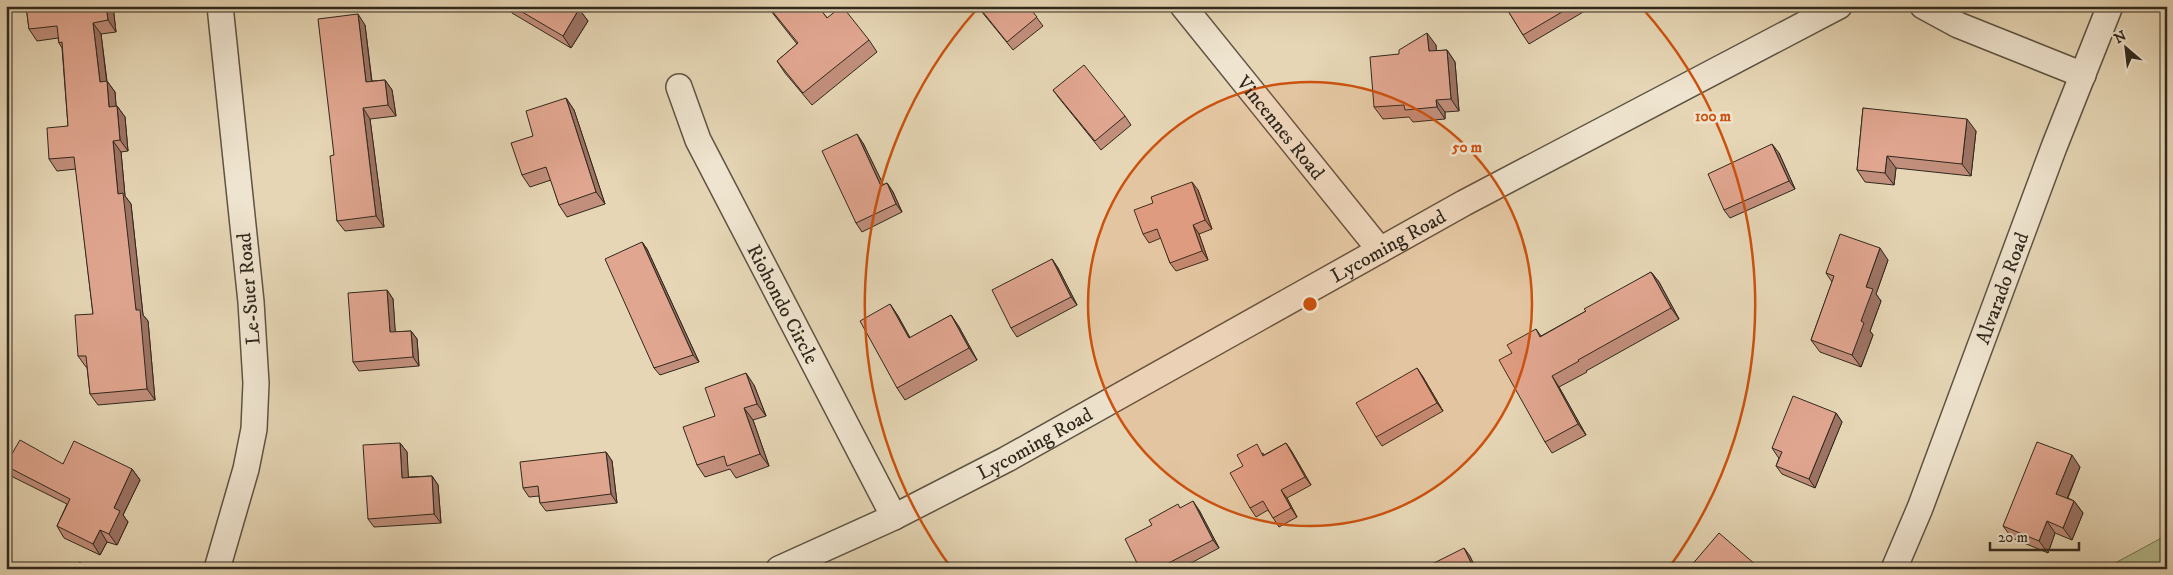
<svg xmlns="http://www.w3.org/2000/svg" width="2173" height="575" viewBox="0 0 2173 575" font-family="'IM FELL DW Pica',serif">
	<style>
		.green { fill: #b6bd8d; stroke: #737255 }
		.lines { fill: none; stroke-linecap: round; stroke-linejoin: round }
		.street-casing { stroke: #5e5443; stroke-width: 28 }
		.street { stroke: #efe4cf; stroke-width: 25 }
		.wall { fill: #c28f7c; stroke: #30281d }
		.shaded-wall { fill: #9e7465; stroke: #30281d }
		.building { fill: #e1a690; stroke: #30281d }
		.ring { fill: none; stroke: #cc520f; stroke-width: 2.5 }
		.labels { text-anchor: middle; stroke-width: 5; stroke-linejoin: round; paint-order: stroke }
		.street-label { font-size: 20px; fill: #30281d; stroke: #efe4cf }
		.centre { fill: #cc520f; stroke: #efe4cf; stroke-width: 2.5 }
		.ring-label { font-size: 15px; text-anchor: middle; font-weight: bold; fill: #cc520f; stroke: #efe4cf; stroke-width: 5; stroke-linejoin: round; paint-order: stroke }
	</style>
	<rect width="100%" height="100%" fill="#e6d6b5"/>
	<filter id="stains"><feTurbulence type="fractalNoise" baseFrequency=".004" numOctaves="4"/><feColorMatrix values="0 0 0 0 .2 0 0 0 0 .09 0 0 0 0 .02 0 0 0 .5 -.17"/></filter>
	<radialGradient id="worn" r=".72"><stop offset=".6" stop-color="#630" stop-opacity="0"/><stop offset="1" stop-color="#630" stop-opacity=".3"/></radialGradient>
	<polygon class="green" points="2167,535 2167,569 2104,569"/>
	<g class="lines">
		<defs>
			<g id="street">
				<path id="s1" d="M1183 6 1380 250"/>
				<polyline points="1923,6 1958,25 2083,75"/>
				<path id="s2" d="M679 87 698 140 894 517"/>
				<polyline points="217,569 246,469 254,429 256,383 251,302 220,6"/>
				<path id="s3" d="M779 569 894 517 1007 459 1464 203 1839 6"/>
				<path id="s4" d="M1894 569 1920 508 2054 147 2110 6"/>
			</g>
		</defs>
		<use href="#street" class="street-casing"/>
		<use href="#street" class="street"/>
	</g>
	<g class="wall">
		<polygon points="26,6 113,6 116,32 101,34 107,81 115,92 116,106 117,106 125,117 128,151 121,152 125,196 131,204 143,315 148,321 155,400 98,405 90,394 87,367 86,367 78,356 93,314 76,169 57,171 49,159 68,126 62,48 59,43 58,38 37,41 29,29"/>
		<polygon points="507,6 576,6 579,9 588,21 571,48 512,13"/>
		<polygon points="767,6 818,6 827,18 869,40 877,52 812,105 785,73 777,61 797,44"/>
		<polygon points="977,6 1028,6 1043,26 1013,50"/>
		<polygon points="1505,6 1589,6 1590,8 1529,44 1523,35"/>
		<polygon points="365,25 372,81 385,80 392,90 396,116 370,119 384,227 345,231 337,221 334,155"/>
		<polygon points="1436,45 1436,51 1447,50 1455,62 1459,111 1445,112 1445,119 1413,122 1409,117 1383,119 1374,107 1399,54"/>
		<polygon points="1053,90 1125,116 1131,125 1101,150 1059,98"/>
		<polygon points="566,98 574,110 605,204 567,217 559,205 551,180 530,187 522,175 533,136"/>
		<polygon points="1863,108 1976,131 1971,176 1896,168 1894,185 1865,182 1857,170"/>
		<polygon points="863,143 883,185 887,183 893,192 902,212 862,232 856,223"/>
		<polygon points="1779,153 1795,189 1730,218 1724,210"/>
		<polygon points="1198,190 1212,229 1199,234 1208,260 1176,271 1170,263 1161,238 1149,243 1143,234"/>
		<polygon points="642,242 647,249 699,362 660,375 654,368"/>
		<polygon points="1052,259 1058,268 1077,305 1017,337 1011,328"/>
		<polygon points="1888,260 1876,294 1881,301 1870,331 1873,335 1861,367 1820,352 1811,340 1832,282 1826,273"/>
		<polygon points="1651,272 1659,282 1679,319 1586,371 1587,372 1559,387 1586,435 1552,453 1545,442 1512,353 1536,329 1541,336 1586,311"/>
		<polygon points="387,290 393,299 395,332 411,331 417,339 419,366 359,371 353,362"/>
		<polygon points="890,304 898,316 910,338 951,315 959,327 977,360 905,400 897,388"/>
		<polygon points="1417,368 1423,377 1443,411 1382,446 1376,437"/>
		<polygon points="754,385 766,416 753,420 769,466 736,478 730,469 705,477 697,465 715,416"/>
		<polygon points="1836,413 1842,422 1815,488 1782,474 1776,466 1779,458 1778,457 1772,448"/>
		<polygon points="400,443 407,452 408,477 432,476 438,485 441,523 374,527 368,519"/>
		<polygon points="1286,443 1292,452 1311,485 1287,498 1297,517 1279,527 1268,510 1256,517 1250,508 1243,466 1263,453 1264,455"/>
		<polygon points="606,452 612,461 617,503 546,511 540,503 539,496 529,497 523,488"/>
		<polygon points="6,464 63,464 132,469 140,480 123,515 128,522 117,545 107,542 100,555 64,538 57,526 67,504 13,477 6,467"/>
		<polygon points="2080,467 2068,498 2074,501 2083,513 2072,540 2055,533 2048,553 2012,538 2003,526"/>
		<polygon points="1181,508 1199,510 1219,548 1180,569 1140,569 1152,525"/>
	</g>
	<g class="shaded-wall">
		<polygon points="106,6 113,6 116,32 108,20"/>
		<polygon points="579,9 588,21 571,48 563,36"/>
		<polygon points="358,14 365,25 373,93 366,82"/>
		<polygon points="93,23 101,34 108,93 100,82"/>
		<polygon points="1427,33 1436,45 1437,63 1429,51"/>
		<polygon points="1447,50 1455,62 1459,111 1451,99"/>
		<polygon points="385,80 392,90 396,116 388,105"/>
		<polygon points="107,81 115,92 117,118 109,107"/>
		<polygon points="566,98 574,110 605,204 596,192"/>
		<polygon points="1436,100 1445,112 1445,119 1437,107"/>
		<polygon points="117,106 125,117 128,151 120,140"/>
		<polygon points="363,108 370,119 384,227 376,216"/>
		<polygon points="1967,119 1976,131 1971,176 1962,164"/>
		<polygon points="857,134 863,143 888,194 881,186"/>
		<polygon points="113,141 121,152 125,196 131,204 143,315 148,321 155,400 147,389 136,310 118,194"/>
		<polygon points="1772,144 1779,153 1795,189 1789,181"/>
		<polygon points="1887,156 1896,168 1894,185 1885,173"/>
		<polygon points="1192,182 1198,190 1212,229 1205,220"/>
		<polygon points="887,183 893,192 902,212 896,204"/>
		<polygon points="1193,225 1199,234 1208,260 1202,251"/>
		<polygon points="642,242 647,249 699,362 693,355"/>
		<polygon points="1880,248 1888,260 1876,294 1881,301 1870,331 1873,335 1861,367 1852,355 1861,321 1866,287"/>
		<polygon points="1052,259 1058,268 1077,305 1071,297"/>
		<polygon points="1651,272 1659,282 1679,319 1671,308"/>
		<polygon points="387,290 393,299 396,341 390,332"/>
		<polygon points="890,304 898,316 917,350 909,338"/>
		<polygon points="951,315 959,327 977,360 969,348"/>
		<polygon points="411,331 417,339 419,366 413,357"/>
		<polygon points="1417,368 1423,377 1443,411 1437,403"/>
		<polygon points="746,373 754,385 766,416 757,404"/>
		<polygon points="1552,376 1559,387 1586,435 1578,424"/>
		<polygon points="744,408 753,420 769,466 760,454"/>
		<polygon points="1836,413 1842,422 1815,488 1809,479"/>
		<polygon points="400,443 407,452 409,487 402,478"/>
		<polygon points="1286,443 1292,452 1311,485 1305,477"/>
		<polygon points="606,452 612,461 617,503 611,494"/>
		<polygon points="2072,455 2080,467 2064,506 2056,494"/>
		<polygon points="132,469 140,480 123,515 128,522 117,545 109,534 114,508"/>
		<polygon points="432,476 438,485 441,523 434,514"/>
		<polygon points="1281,490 1287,498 1297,517 1291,508"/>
		<polygon points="1193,501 1199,510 1219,548 1213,540"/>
		<polygon points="2074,501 2083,513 2072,540 2063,528"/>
		<polygon points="2047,521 2055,533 2048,553 2039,541"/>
		<polygon points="100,530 107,542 100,555 93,544"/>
		<polygon points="1464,548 1470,556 1476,569 1474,569"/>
		<polygon points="1756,565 1759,569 1753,569"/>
	</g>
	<g class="building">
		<polygon points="26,6 106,6 108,20 93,23 100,82 107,81 109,107 117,106 120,140 113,141 118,194 123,193 136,310 140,310 147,389 90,394 86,356 78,356 75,315 93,314 74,157 49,159 47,128 68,126 62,42 59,43 57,26 29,29"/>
		<polygon points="512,6 576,6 579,9 563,36"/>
		<polygon points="768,6 818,6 827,18 842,6 869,40 803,93 777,61 798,43"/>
		<polygon points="978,6 1028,6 1037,17 1007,42"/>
		<polygon points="1505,6 1572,6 1523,35"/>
		<polygon points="358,14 366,82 385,80 388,105 363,108 376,216 337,221 330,156 334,155 318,19"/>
		<polygon points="1427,33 1429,51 1447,50 1451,99 1436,100 1437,107 1405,110 1404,105 1374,107 1370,57 1399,54 1399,50"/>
		<polygon points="1084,65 1125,116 1095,141 1053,90"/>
		<polygon points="566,98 596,192 559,205 546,167 522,175 511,143 533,136 526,111"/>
		<polygon points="1863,108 1967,119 1962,164 1887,156 1885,173 1857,170"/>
		<polygon points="857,134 881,186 887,183 896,204 856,223 822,151"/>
		<polygon points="1772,144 1789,181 1724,210 1708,174"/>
		<polygon points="1192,182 1205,220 1193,225 1202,251 1170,263 1157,229 1143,234 1134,210 1153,203 1151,197"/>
		<polygon points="1840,234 1880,248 1866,287 1873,289 1861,321 1864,323 1852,355 1811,340 1834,276 1826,273"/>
		<polygon points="642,242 693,355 654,368 605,259"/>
		<polygon points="1052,259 1071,297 1011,328 992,290"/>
		<polygon points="1651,272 1671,308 1578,360 1579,361 1552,376 1578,424 1545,442 1499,360 1512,353 1507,345 1536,329 1540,337 1586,311 1584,309"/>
		<polygon points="387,290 390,332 411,331 413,357 353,362 348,293"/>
		<polygon points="890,304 909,338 951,315 969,348 897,388 860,321"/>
		<polygon points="1417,368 1437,403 1376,437 1356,403"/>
		<polygon points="746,373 757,404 744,408 760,454 727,466 724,456 697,465 683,427 715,416 705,388"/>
		<polygon points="1793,396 1836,413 1809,479 1776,466 1782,452 1772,448"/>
		<polygon points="20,440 63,464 74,441 132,469 114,508 120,511 109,534 100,530 93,544 57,526 70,499 6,466 6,464"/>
		<polygon points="2037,442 2072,455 2056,494 2074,501 2063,528 2047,521 2039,541 2003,526"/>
		<polygon points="400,443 402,478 432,476 434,514 368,519 363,445"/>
		<polygon points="1286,443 1305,477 1281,490 1291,508 1273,518 1263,501 1250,508 1230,473 1243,466 1237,455 1257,444 1263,456"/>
		<polygon points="606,452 611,494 540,503 538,486 523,488 520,462"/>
		<polygon points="1193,501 1213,540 1157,569 1140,569 1125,539 1152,525 1149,520 1178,504 1180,508"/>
		<polygon points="1719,533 1756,565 1753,569 1692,569 1690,567"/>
		<polygon points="1464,548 1474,569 1434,569 1432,564"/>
		<polygon points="80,562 87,569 73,569"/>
		<polygon points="1080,563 1083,569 1067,569"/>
	</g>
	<circle cx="1310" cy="304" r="222" fill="#cc520f" fill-opacity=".12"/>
	<g class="ring">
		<circle cx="1310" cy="304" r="222"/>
		<path d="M952 569A445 445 0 0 1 977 9M1643 9A445 445 0 0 1 1668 569"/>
	</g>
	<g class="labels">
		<g class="street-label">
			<text dy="7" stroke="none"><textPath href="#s1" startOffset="156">Vincennes Road</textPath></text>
			<text dy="7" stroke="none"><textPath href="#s3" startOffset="690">Lycoming Road</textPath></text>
			<text dy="7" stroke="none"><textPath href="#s4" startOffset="301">Alvarado Road</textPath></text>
			<text transform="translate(248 289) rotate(-95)" y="7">Le-Suer Road</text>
			<text dy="7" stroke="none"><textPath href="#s2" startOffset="241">Riohondo Circle</textPath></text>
			<text dy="7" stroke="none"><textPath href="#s3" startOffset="285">Lycoming Road</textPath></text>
		</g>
	</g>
	<circle cx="1310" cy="304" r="8" class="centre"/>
	<g class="ring-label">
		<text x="1713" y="121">100 m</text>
		<text x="1467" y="152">50 m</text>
	</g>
	<rect width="2173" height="575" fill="none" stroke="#e6d6b5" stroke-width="25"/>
	<rect x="8" y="8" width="2158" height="560" fill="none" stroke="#30281d" stroke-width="2.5"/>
	<rect x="12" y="12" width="2148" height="550" fill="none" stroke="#30281d"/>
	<g transform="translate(2126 48) rotate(332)" stroke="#efe4cf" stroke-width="4" paint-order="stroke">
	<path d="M0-4L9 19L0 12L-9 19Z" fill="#30281d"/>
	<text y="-8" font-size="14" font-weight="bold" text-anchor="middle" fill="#30281d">N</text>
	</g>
	<path d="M1990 542v8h89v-8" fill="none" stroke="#30281d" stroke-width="2.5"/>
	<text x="1998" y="542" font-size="15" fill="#30281d" stroke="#efe4cf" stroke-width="4" paint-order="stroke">20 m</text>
	<rect width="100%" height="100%" filter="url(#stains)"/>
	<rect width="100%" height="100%" fill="url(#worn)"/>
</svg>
